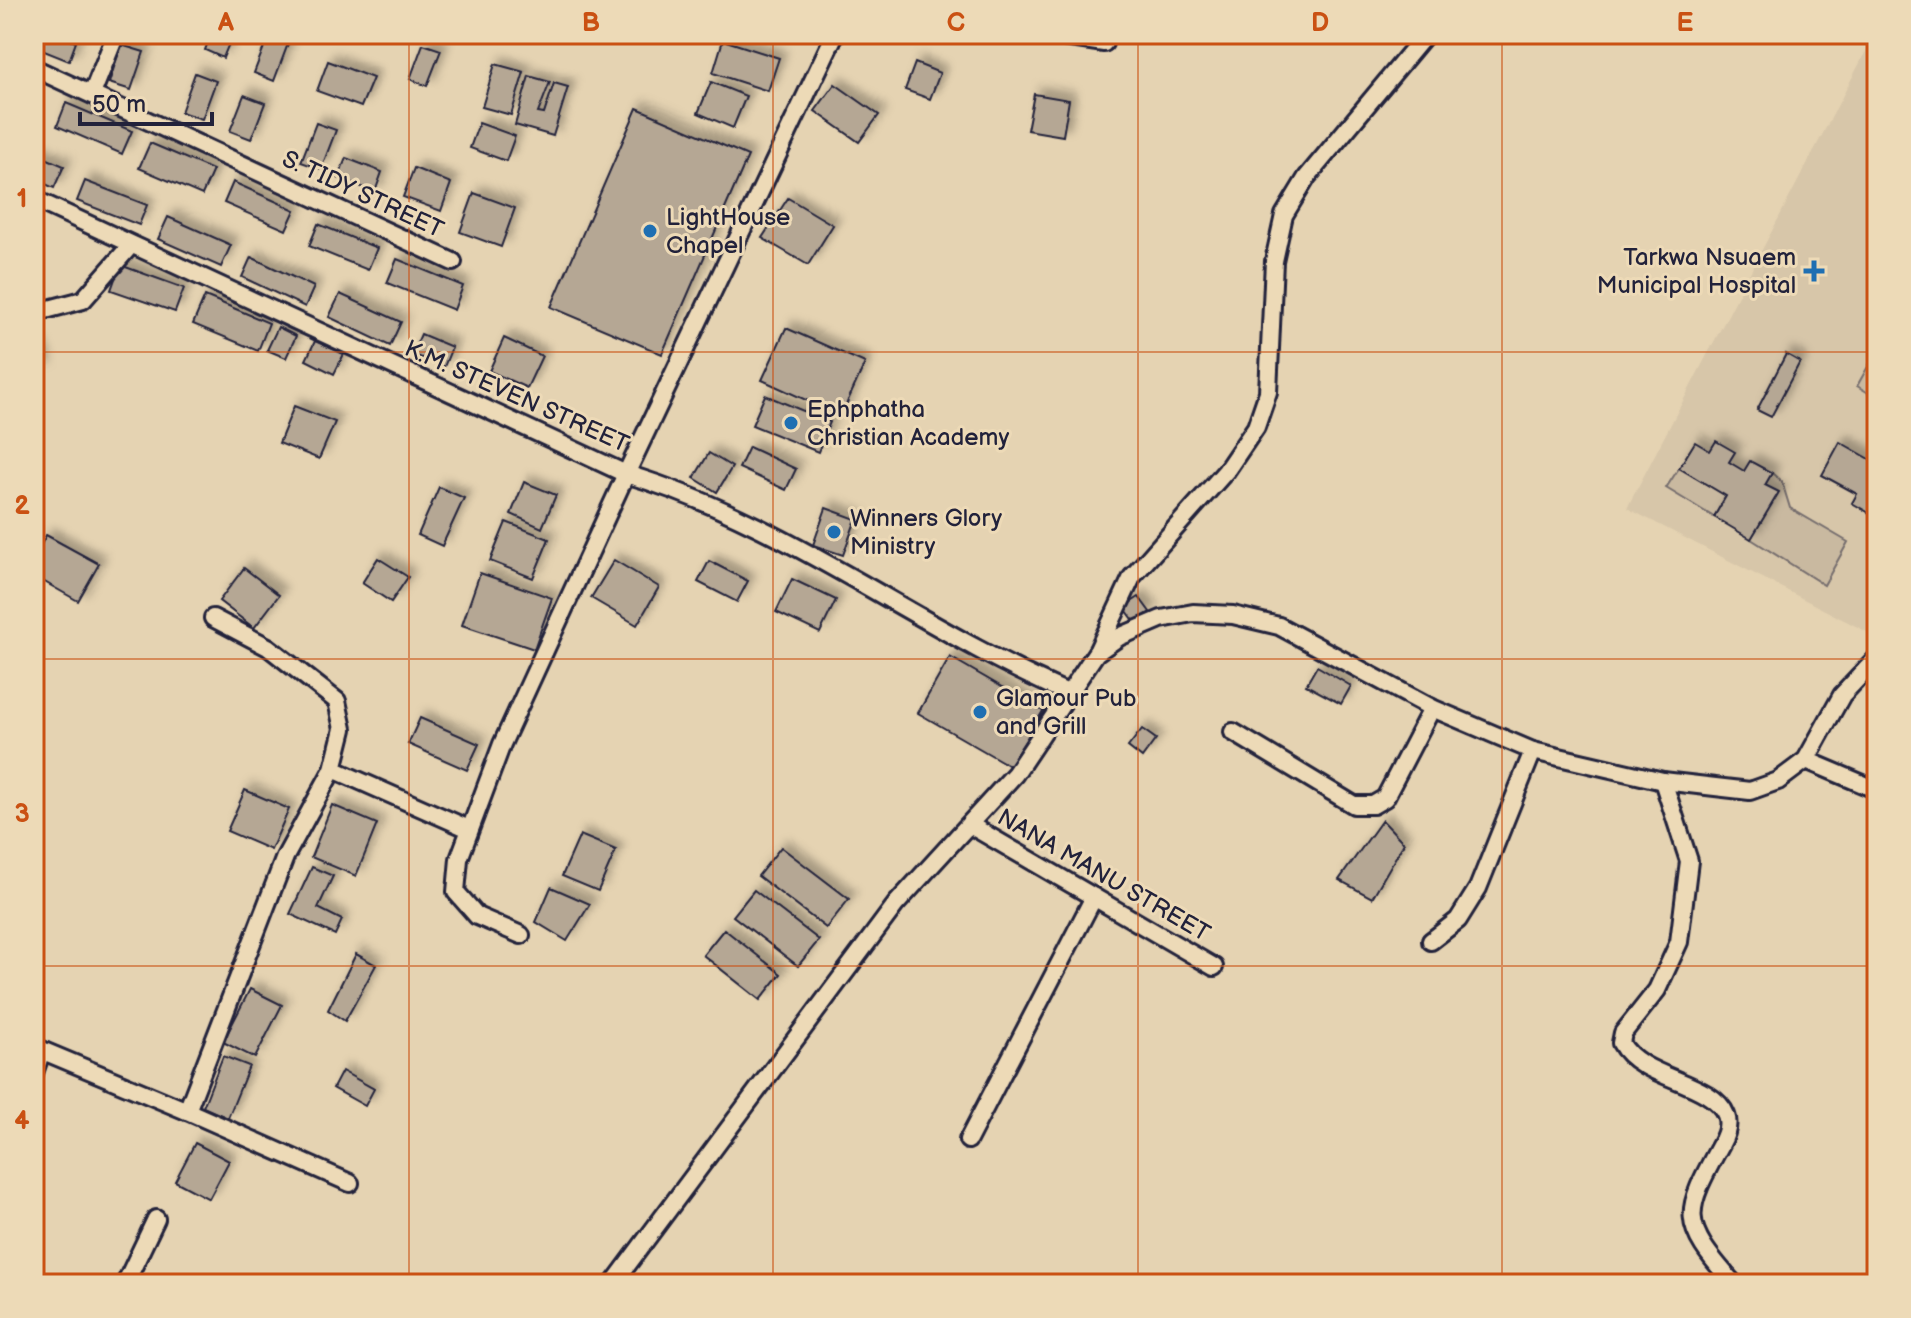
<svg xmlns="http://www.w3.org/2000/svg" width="1911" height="1318" viewBox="0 0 1911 1318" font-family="'Balsamiq Sans',sans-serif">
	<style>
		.built { fill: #d7c6a9 }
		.green { fill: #c9b9a0; stroke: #766e6e; stroke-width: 2 }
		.building { fill: #b5a794; stroke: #22223b; stroke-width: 2; filter: url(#shadow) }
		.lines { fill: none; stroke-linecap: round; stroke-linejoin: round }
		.minor-casing { stroke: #22223b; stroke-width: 22 }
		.minor { stroke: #eddab7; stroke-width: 16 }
		.grid { fill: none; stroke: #ca5113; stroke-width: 2; stroke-opacity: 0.55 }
		.poi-dot { fill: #1f6fb2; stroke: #eddab7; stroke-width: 3 }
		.labels { text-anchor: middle; stroke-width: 6; stroke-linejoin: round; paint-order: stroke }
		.street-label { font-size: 24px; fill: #22223b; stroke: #eddab7 }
		.poi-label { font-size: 24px; fill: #22223b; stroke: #eddab7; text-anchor: start }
		.neatline { fill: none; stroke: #ca5113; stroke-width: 3 }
		.grid-label { font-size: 26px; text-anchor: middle; font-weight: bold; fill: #ca5113 }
	</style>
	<defs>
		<filter id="shadow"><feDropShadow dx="7" dy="-7" stdDeviation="4" flood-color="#0004"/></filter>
	</defs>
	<rect width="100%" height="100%" fill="#e5d3b2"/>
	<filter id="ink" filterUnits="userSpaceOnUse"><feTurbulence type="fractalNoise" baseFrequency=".0125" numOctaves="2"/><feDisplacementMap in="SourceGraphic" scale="16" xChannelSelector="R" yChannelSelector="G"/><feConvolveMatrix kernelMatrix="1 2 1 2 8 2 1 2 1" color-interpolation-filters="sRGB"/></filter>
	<g filter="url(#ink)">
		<polygon class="built" points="1875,34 1877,34 1877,637 1627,508"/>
		<g class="green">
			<polygon points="1870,363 1877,366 1877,398 1857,386"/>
			<polygon points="1679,468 1726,496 1714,517 1666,488"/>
			<polygon points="1772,473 1782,482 1790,508 1848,542 1824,585 1751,539 1778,493 1765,485"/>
		</g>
		<g class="building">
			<polygon points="39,34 54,34 76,42 69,61 34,47"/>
			<polygon points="211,34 233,34 223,58 205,50"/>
			<polygon points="269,34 289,41 274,81 254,73"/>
			<polygon points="723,40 779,58 768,91 713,73"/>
			<polygon points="423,44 441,50 427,86 410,79"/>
			<polygon points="121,45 144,52 131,90 109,83"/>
			<polygon points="328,61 373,78 361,107 317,91"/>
			<polygon points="915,63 940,73 930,99 905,90"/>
			<polygon points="495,64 524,72 511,115 482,107"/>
			<polygon points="195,73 216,81 202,119 181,112"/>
			<polygon points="529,76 550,82 538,113 544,114 554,83 568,87 553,136 515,125"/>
			<polygon points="711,82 746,96 733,128 698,113"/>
			<polygon points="835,84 879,115 859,142 815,111"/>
			<polygon points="1034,94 1069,100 1063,136 1027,130"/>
			<polygon points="244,95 265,103 251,139 230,131"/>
			<polygon points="66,103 132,131 122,154 57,126"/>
			<polygon points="637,108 748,156 662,354 551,307"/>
			<polygon points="316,123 336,130 321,169 301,162"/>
			<polygon points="479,123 515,136 506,161 470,148"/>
			<polygon points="150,143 213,170 202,195 139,168"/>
			<polygon points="34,153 64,166 54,188 34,179"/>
			<polygon points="346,158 382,172 375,192 338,178"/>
			<polygon points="414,168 451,183 441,211 403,197"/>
			<polygon points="85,181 147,205 139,225 77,201"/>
			<polygon points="233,182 295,210 286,230 224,203"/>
			<polygon points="474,193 515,208 501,247 460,232"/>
			<polygon points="788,198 833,225 808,265 762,238"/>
			<polygon points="168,217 231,245 221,267 158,239"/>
			<polygon points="318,224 377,248 368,270 309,246"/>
			<polygon points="251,257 314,287 305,307 242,277"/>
			<polygon points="397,259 463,286 454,310 387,283"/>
			<polygon points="120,265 184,288 175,312 111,290"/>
			<polygon points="340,294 401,322 390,346 329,317"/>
			<polygon points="205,296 269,323 258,351 193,324"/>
			<polygon points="278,327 296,336 286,358 267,350"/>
			<polygon points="786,328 865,363 841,416 762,380"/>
			<polygon points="421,334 452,347 444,367 412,354"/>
			<polygon points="504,338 542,356 527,388 489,371"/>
			<polygon points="315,341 344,354 334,374 306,360"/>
			<polygon points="34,342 45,367 34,371"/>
			<polygon points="1786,354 1800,362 1771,417 1757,410"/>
			<polygon points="765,395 830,422 818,452 752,425"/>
			<polygon points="294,406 335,422 319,459 279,443"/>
			<polygon points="1716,441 1735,452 1729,462 1744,471 1750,461 1772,473 1765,485 1779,492 1751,539 1714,517 1726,496 1679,468 1695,442 1710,451"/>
			<polygon points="1840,442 1877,463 1877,504 1871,514 1852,503 1857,494 1822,475"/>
			<polygon points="749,447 796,469 786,490 739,468"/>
			<polygon points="709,453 732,467 717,492 694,478"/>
			<polygon points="524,482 556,495 542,528 511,514"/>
			<polygon points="439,487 464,498 442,546 418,535"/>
			<polygon points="826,508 856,519 843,555 813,545"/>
			<polygon points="506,522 549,539 533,578 490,561"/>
			<polygon points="46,535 99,564 78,601 34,576 34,558"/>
			<polygon points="378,558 408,577 391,602 362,583"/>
			<polygon points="614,560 659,587 637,625 591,598"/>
			<polygon points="709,561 748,581 737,602 698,582"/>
			<polygon points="244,568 279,595 254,628 219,601"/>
			<polygon points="480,573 552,598 534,649 462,625"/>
			<polygon points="792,579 836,600 820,633 776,612"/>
			<polygon points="1139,597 1150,612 1135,622 1124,607"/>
			<polygon points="950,657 1043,711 1010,766 918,713"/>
			<polygon points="1317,666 1351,686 1341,704 1306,685"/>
			<polygon points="420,718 479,744 467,770 408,744"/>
			<polygon points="1142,729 1156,739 1142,758 1128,747"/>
			<polygon points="245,790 289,809 271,850 227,831"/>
			<polygon points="332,805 377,824 356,876 311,857"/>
			<polygon points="1382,820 1404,843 1372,898 1339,880"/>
			<polygon points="580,835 616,850 598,891 562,876"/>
			<polygon points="781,847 849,899 826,928 758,876"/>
			<polygon points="312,867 333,876 318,908 342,920 335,935 290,914"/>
			<polygon points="551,887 590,904 567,941 536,922"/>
			<polygon points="754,890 819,940 798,966 733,916"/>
			<polygon points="724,929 781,974 760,1000 703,955"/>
			<polygon points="356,954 376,965 345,1021 328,1010"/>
			<polygon points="250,989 282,1005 255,1058 223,1042"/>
			<polygon points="223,1056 249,1066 228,1118 203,1107"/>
			<polygon points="342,1071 374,1089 365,1106 333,1088"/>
			<polygon points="195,1143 229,1161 209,1199 175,1181"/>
		</g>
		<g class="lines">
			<defs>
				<g id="minor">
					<polyline points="1044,34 1104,43"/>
					<polyline points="34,68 453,262"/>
					<polyline points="92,94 116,34"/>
					<polyline points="34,199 626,474 835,34"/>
					<polyline points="34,313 83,300 131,245"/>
					<polyline points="1097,652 1132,577 1226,471 1256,427 1268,392 1274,261 1284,215 1307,177 1426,34"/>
					<polyline points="1233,732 1354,805 1373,805 1385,798 1432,708"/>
					<polyline points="1806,760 1877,790"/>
					<polyline points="333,769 469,829"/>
					<path d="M1663 781 1689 861 1679 942 1657 990 1623 1033 1621 1043C1640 1079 1713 1081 1726 1115 1730 1125 1726 1135 1721 1144 1683 1214 1679 1222 1734 1284"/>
					<polyline points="970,825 1214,967"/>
					<path d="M521 935 477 916 456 892 459 859 502 744 626 474C785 521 917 628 1068 693"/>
					<polyline points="1431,941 1458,920 1478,888 1533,751"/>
					<polyline points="34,1047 187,1111 285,857 333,769 343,729 337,701 268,647 213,618"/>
					<polyline points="34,1073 42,1050"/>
					<polyline points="187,1111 350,1183"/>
					<polyline points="968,1140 1094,897"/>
					<polyline points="125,1284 156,1219"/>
					<polyline points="613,1284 896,904 1015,774 1096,653 1119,637 1161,619 1193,613 1233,615 1279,626 1432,708 1533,751 1663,781 1750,791 1778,781 1806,760 1842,695 1877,658"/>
				</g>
			</defs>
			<use href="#minor" class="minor-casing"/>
			<use href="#minor" class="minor"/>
		</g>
	</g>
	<path class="grid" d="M409 34V1284M773 34V1284M1138 34V1284M1502 34V1284M34 352H1877M34 659H1877M34 966H1877"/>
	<g class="poi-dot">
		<circle cx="650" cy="231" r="8"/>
		<path d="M1810 259h8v8h8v8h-8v8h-8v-8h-8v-8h8z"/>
		<circle cx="791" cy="423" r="8"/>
		<circle cx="834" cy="532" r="8"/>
		<circle cx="980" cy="712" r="8"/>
	</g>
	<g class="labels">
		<g class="street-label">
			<text transform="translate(363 194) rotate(25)" y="8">S. TIDY STREET</text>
			<text transform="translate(517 396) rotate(24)" y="8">K.M. STEVEN STREET</text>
			<text transform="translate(1104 875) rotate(30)" y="8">NANA MANU STREET</text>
		</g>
		<g class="poi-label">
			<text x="666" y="225">LightHouse<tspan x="666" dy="28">Chapel</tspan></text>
			<text x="1796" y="265" text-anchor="end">Tarkwa Nsuaem<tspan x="1796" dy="28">Municipal Hospital</tspan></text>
			<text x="807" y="417">Ephphatha<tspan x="807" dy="28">Christian Academy</tspan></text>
			<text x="850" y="526">Winners Glory<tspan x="850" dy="28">Ministry</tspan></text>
			<text x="996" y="706">Glamour Pub<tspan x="996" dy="28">and Grill</tspan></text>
		</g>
	</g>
	<rect width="1911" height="1318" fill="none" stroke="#eddab7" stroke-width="88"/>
	<path d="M80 112v12h132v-12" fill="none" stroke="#22223b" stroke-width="4"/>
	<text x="92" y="112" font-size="24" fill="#22223b" stroke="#eddab7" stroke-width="6" paint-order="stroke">50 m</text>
	<rect x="44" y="44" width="1823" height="1230" class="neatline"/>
	<g class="grid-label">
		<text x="226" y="31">A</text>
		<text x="591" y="31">B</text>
		<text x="956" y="31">C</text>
		<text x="1320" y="31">D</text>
		<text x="1685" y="31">E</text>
		<text x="22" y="207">1</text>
		<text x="22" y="514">2</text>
		<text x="22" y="822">3</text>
		<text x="22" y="1129">4</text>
	</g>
</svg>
